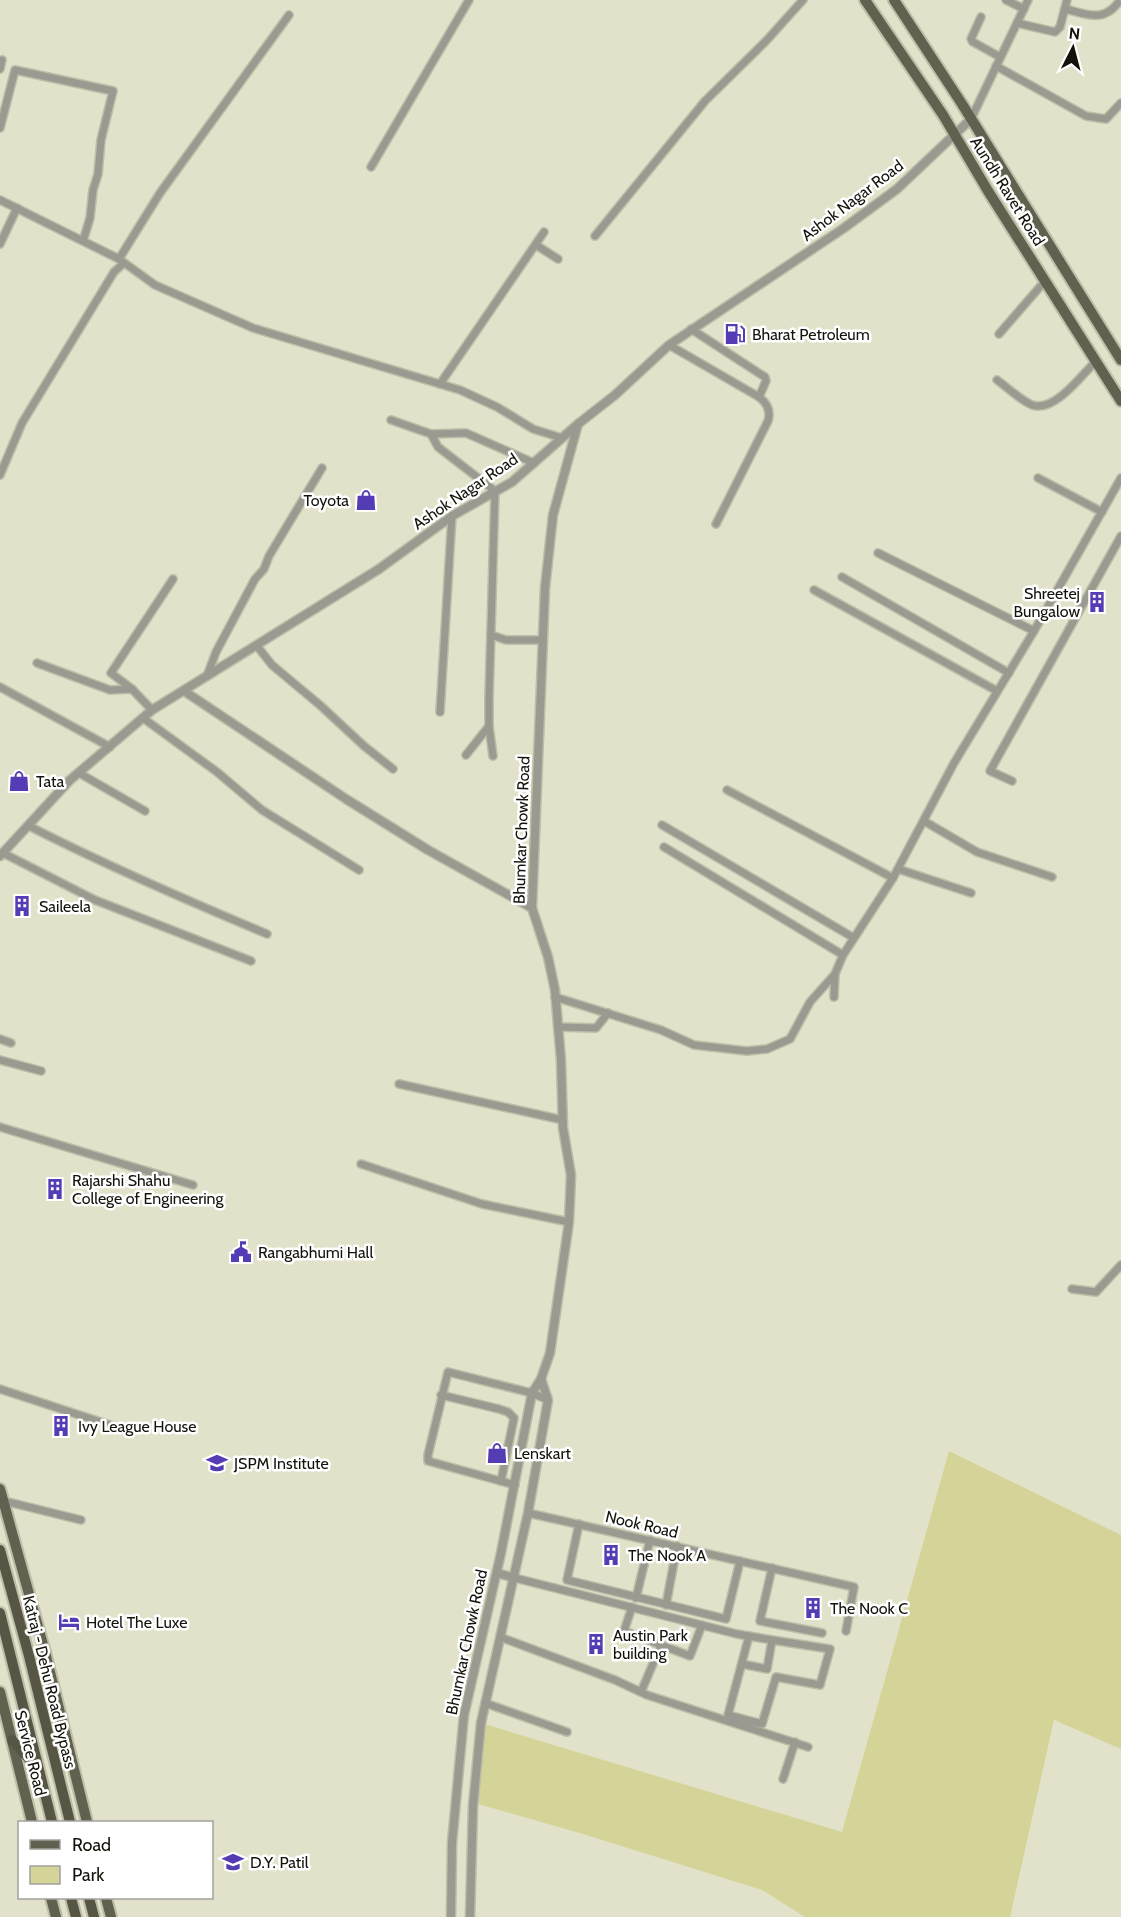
<svg xmlns="http://www.w3.org/2000/svg" width="1121" height="1917" viewBox="0 0 1121 1917" font-family="Cabin,sans-serif">
	<style>
		.green { fill: #d5d498 }
		.lines { fill: none; stroke-linecap: round; stroke-linejoin: round }
		.minor-casing { stroke: #bdbda8; stroke-width: 10 }
		.tertiary-casing { stroke: #bdbda8; stroke-width: 11 }
		.primary-casing { stroke: #bdbda8; stroke-width: 14 }
		.trunk-casing { stroke: #bdbda8; stroke-width: 14 }
		.minor { stroke: #9a9a91; stroke-width: 7 }
		.tertiary { stroke: #9a9a91; stroke-width: 8 }
		.primary { stroke: #616150; stroke-width: 10 }
		.trunk { stroke: #575644; stroke-width: 10 }
		.labels { text-anchor: middle; stroke-width: 5; stroke-linejoin: round; paint-order: stroke }
		.street-label { font-size: 16px; fill: #13130b; stroke: #fff }
		.poi-label { font-size: 16px; fill: #13130b; stroke: #fff; text-anchor: start }
	</style>
	<rect width="100%" height="100%" fill="#e2e2cb"/>
	<polygon class="green" points="949,1451 1121,1535 1121,1749 1054,1720 1010,1917 805,1917 762,1890 583,1834 478,1804 481,1723 842,1832"/>
	<g class="lines">
		<defs>
			<g id="minor">
				<polyline points="1006,0 1024,9"/>
				<path d="M1065 9C1087 14 1102 23 1118 3"/>
				<polyline points="981,17 971,39 973,42 1000,57"/>
				<polyline points="1017,23 1055,32 1060,27 1067,0"/>
				<polyline points="996,66 1086,116 1106,119 1121,103"/>
				<polyline points="0,69 2,60"/>
				<polyline points="971,119 1028,0"/>
				<polyline points="0,128 15,70 113,91 101,140 98,174 93,190 90,218 83,241"/>
				<polyline points="371,167 469,0"/>
				<polyline points="0,200 119,259 155,285 253,328 460,390 497,407 533,429 562,438"/>
				<polyline points="595,236 705,101 766,41 803,0"/>
				<polyline points="0,244 17,208"/>
				<polyline points="536,245 558,259"/>
				<polyline points="119,259 160,193 289,15"/>
				<polyline points="691,329 765,377 766,381 759,397"/>
				<polyline points="999,334 1045,281"/>
				<path d="M669 345 759 397C767 403 771 411 768 421L716 524"/>
				<path d="M997 380C1007 387 1020 400 1032 405 1054 413 1081 376 1096 361"/>
				<polyline points="440,384 544,232"/>
				<polyline points="391,420 431,434 438,447 495,491 489,699 489,726 493,756"/>
				<polyline points="431,434 466,433 534,463"/>
				<polyline points="0,475 22,423 114,272 123,264"/>
				<polyline points="1038,478 1102,512"/>
				<polyline points="878,553 1034,631"/>
				<polyline points="842,577 1009,673"/>
				<polyline points="814,590 997,691"/>
				<polyline points="491,635 506,640 543,640"/>
				<polyline points="257,646 272,665 321,706 364,746 393,769"/>
				<polyline points="37,663 110,690 132,689 152,710"/>
				<polyline points="207,676 216,652 255,579 264,569 269,556 322,468"/>
				<polyline points="0,687 110,747"/>
				<polyline points="132,689 111,673 173,579"/>
				<polyline points="440,712 452,516"/>
				<polyline points="143,718 217,772 262,810 359,870"/>
				<polyline points="466,755 489,726"/>
				<polyline points="79,773 145,811"/>
				<polyline points="1012,781 990,771 1121,536"/>
				<polyline points="727,790 893,878"/>
				<polyline points="924,821 977,852 1052,877"/>
				<polyline points="662,825 854,938"/>
				<path d="M29 826C107 866 186 900 267 934"/>
				<polyline points="664,847 843,955"/>
				<polyline points="3,853 95,900 251,961"/>
				<polyline points="898,869 971,893"/>
				<polyline points="555,997 661,1030 694,1045 747,1051 767,1049 790,1039 810,1002 835,974"/>
				<polyline points="834,997 835,974 843,955 893,878 954,763 1034,631 1121,478"/>
				<polyline points="558,1027 596,1028 608,1013"/>
				<polyline points="0,1039 11,1043"/>
				<polyline points="0,1060 41,1071"/>
				<polyline points="399,1084 563,1120"/>
				<polyline points="0,1127 193,1185"/>
				<polyline points="361,1164 482,1204 569,1222"/>
				<polyline points="1072,1289 1096,1292 1121,1265"/>
				<polyline points="0,1389 116,1427"/>
				<polyline points="441,1395 499,1409 508,1412 514,1418 501,1481"/>
				<polyline points="515,1485 428,1461 428,1455 448,1372 532,1393 548,1400"/>
				<polyline points="4,1501 81,1520"/>
				<polyline points="528,1513 854,1587 846,1631"/>
				<polyline points="579,1524 567,1580 726,1619 740,1561"/>
				<polyline points="772,1568 760,1621 822,1633"/>
				<polyline points="515,1578 737,1634 772,1640"/>
				<polyline points="636,1598 650,1540"/>
				<polyline points="666,1605 677,1546"/>
				<polyline points="632,1607 624,1631 690,1656 702,1625"/>
				<polyline points="500,1637 615,1680 647,1695 808,1747"/>
				<polyline points="742,1664 767,1669 772,1640 830,1649 820,1685 776,1677 762,1724 728,1715 749,1636"/>
				<polyline points="641,1692 661,1645"/>
				<polyline points="485,1703 567,1732"/>
				<polyline points="783,1779 795,1742"/>
			</g>
			<g id="tertiary">
				<polyline points="184,691 346,799 428,850 532,908"/>
				<polyline points="0,856 70,780 152,710 379,569 452,516 512,482 578,424 615,395 669,345 844,228 897,189 971,119"/>
				<polyline points="497,1573 515,1578"/>
				<polyline points="451,1917 452,1843 464,1715 501,1553 532,1393 541,1379 550,1353 569,1222 571,1175 563,1128 561,1060 555,990 548,957 532,908 545,588 553,515 578,424"/>
				<polyline points="470,1917 473,1806 481,1723 528,1513 548,1400 541,1379"/>
			</g>
			<g id="primary">
				<polyline points="865,0 943,115 988,191 1121,401"/>
				<polyline points="894,0 962,104 1121,360"/>
				<polyline points="0,1489 45,1652 87,1822"/>
				<polyline points="0,1692 32,1822"/>
				<polyline points="51,1898 56,1917"/>
				<polyline points="106,1898 111,1917"/>
			</g>
			<g id="trunk">
				<polyline points="0,1550 29,1656 70,1822"/>
				<polyline points="0,1613 52,1822"/>
				<polyline points="12,1740 37,1768"/>
				<polyline points="71,1898 76,1917"/>
				<polyline points="89,1898 94,1917"/>
			</g>
		</defs>
		<use href="#minor" class="minor-casing"/>
		<use href="#tertiary" class="tertiary-casing"/>
		<use href="#primary" class="primary-casing"/>
		<use href="#trunk" class="trunk-casing"/>
		<use href="#minor" class="minor"/>
		<use href="#tertiary" class="tertiary"/>
		<use href="#primary" class="primary"/>
		<use href="#trunk" class="trunk"/>
	</g>
	<defs>
		<symbol id="fuel-bare" viewBox="-9 -9 18 18"><path d="M-5.5-6h7V0h2V4h1.3V-2.5L3-4.5l.8-.8L6-3V5H2.5V1h-1V6h-7ZM-4.2-4.7v3.2H.2V-4.7Z" fill="#563cb4" stroke="#fff" stroke-width="2.5" paint-order="stroke"/></symbol>
		<symbol id="shop-bare" viewBox="-9 -9 18 18"><path d="M-5-2.5h2.3a2.7 3.5 0 0 1 5.4 0H5L5.5 6h-11ZM-1.5-2.5h3a1.5 2.3 0 0 0-3 0Z" fill="#563cb4" stroke="#fff" stroke-width="2.5" paint-order="stroke"/></symbol>
		<symbol id="building-bare" viewBox="-9 -9 18 18"><path d="M-4-6H4V6H1V3H-1V6H-4ZM-2.5-4.3h1.7v1.8h-1.7ZM.8-4.3h1.7v1.8H.8ZM-2.5-1h1.7V.8h-1.7ZM.8-1h1.7V.8H.8Z" fill="#563cb4" stroke="#fff" stroke-width="2.5" paint-order="stroke"/></symbol>
		<symbol id="civic-bare" viewBox="-9 -9 18 18"><path d="M-.6-6.5H3V-4.5H.6V-3L4-1V1h2V6H-6V1h2V-1L-.6-3ZM-1.2 2.5V6h2.4V2.5Z" fill="#563cb4" stroke="#fff" stroke-width="2.5" paint-order="stroke"/></symbol>
		<symbol id="university-bare" viewBox="-9 -9 18 18"><path d="M0-5L7-2L0 1L-7-2ZM-4 1L0 2.5L4 1V4Q0 6-4 4Z" fill="#563cb4" stroke="#fff" stroke-width="2.5" paint-order="stroke"/></symbol>
		<symbol id="hotel-bare" viewBox="-9 -9 18 18"><path d="M-6-4.5h1.5V1H6V5H4.5V3h-9V5H-6ZM-4 0a1.8 1.8 0 1 1 3.6 0ZM.5 0V-2.5h3Q6-2.5 6 0Z" fill="#563cb4" stroke="#fff" stroke-width="2.5" paint-order="stroke"/></symbol>
	</defs>
	<g fill-rule="evenodd">
		<use href="#fuel-bare" x="720" y="319" width="30" height="30"/>
		<use href="#shop-bare" x="351" y="485" width="30" height="30"/>
		<use href="#building-bare" x="1082" y="587" width="30" height="30"/>
		<use href="#shop-bare" x="4" y="766" width="30" height="30"/>
		<use href="#building-bare" x="7" y="891" width="30" height="30"/>
		<use href="#building-bare" x="40" y="1174" width="30" height="30"/>
		<use href="#civic-bare" x="226" y="1237" width="30" height="30"/>
		<use href="#building-bare" x="46" y="1411" width="30" height="30"/>
		<use href="#shop-bare" x="482" y="1438" width="30" height="30"/>
		<use href="#university-bare" x="202" y="1448" width="30" height="30"/>
		<use href="#building-bare" x="596" y="1540" width="30" height="30"/>
		<use href="#building-bare" x="798" y="1593" width="30" height="30"/>
		<use href="#hotel-bare" x="54" y="1607" width="30" height="30"/>
		<use href="#building-bare" x="581" y="1629" width="30" height="30"/>
		<use href="#university-bare" x="218" y="1847" width="30" height="30"/>
	</g>
	<g class="labels">
		<g class="street-label">
			<text transform="translate(1008 191) rotate(58)" y="6">Aundh Ravet Road</text>
			<text transform="translate(852 200) rotate(-37)" y="6">Ashok Nagar Road</text>
			<text transform="translate(465 491) rotate(-34)" y="6">Ashok Nagar Road</text>
			<text transform="translate(521 830) rotate(-88)" y="6">Bhumkar Chowk Road</text>
			<text transform="translate(642 1524) rotate(13)" y="6">Nook Road</text>
			<text transform="translate(466 1642) rotate(-78)" y="6">Bhumkar Chowk Road</text>
			<text transform="translate(50 1682) rotate(76)" y="6">Katraj - Dehu Road Bypass</text>
			<text transform="translate(31 1753) rotate(76)" y="6">Service Road</text>
		</g>
		<g class="poi-label">
			<text x="752" y="340">Bharat Petroleum</text>
			<text x="349" y="506" text-anchor="end">Toyota</text>
			<text x="1080" y="599" text-anchor="end">Shreetej<tspan x="1080" dy="18">Bungalow</tspan></text>
			<text x="36" y="787">Tata</text>
			<text x="39" y="912">Saileela</text>
			<text x="72" y="1186">Rajarshi Shahu<tspan x="72" dy="18">College of Engineering</tspan></text>
			<text x="258" y="1258">Rangabhumi Hall</text>
			<text x="78" y="1432">Ivy League House</text>
			<text x="514" y="1459">Lenskart</text>
			<text x="234" y="1469">JSPM Institute</text>
			<text x="628" y="1561">The Nook A</text>
			<text x="830" y="1614">The Nook C</text>
			<text x="86" y="1628">Hotel The Luxe</text>
			<text x="613" y="1641">Austin Park<tspan x="613" dy="18">building</tspan></text>
			<text x="250" y="1868">D.Y. Patil</text>
		</g>
	</g>
	<rect x="18" y="1821" width="195" height="78" fill="#ffffff" stroke="#a1a19d" stroke-width="1.5"/>
	<rect x="30" y="1840" width="30" height="9" fill="#616150" stroke="#a1a19d" stroke-width="1.5"/>
	<text x="72" y="1851" font-size="18" fill="#13130b">Road</text>
	<rect x="30" y="1866" width="30" height="18" fill="#d5d498" stroke="#a1a19d" stroke-width="1.5"/>
	<text x="72" y="1881" font-size="18" fill="#13130b">Park</text>
	<g transform="translate(1073 48) rotate(6)" stroke="#ffffff" stroke-width="4.5" paint-order="stroke">
	<path d="M0-4.5L10 22L0 15L-10 22Z" fill="#13130b"/>
	<text y="-9" font-size="16" font-weight="bold" text-anchor="middle" fill="#13130b">N</text>
	</g>
</svg>
